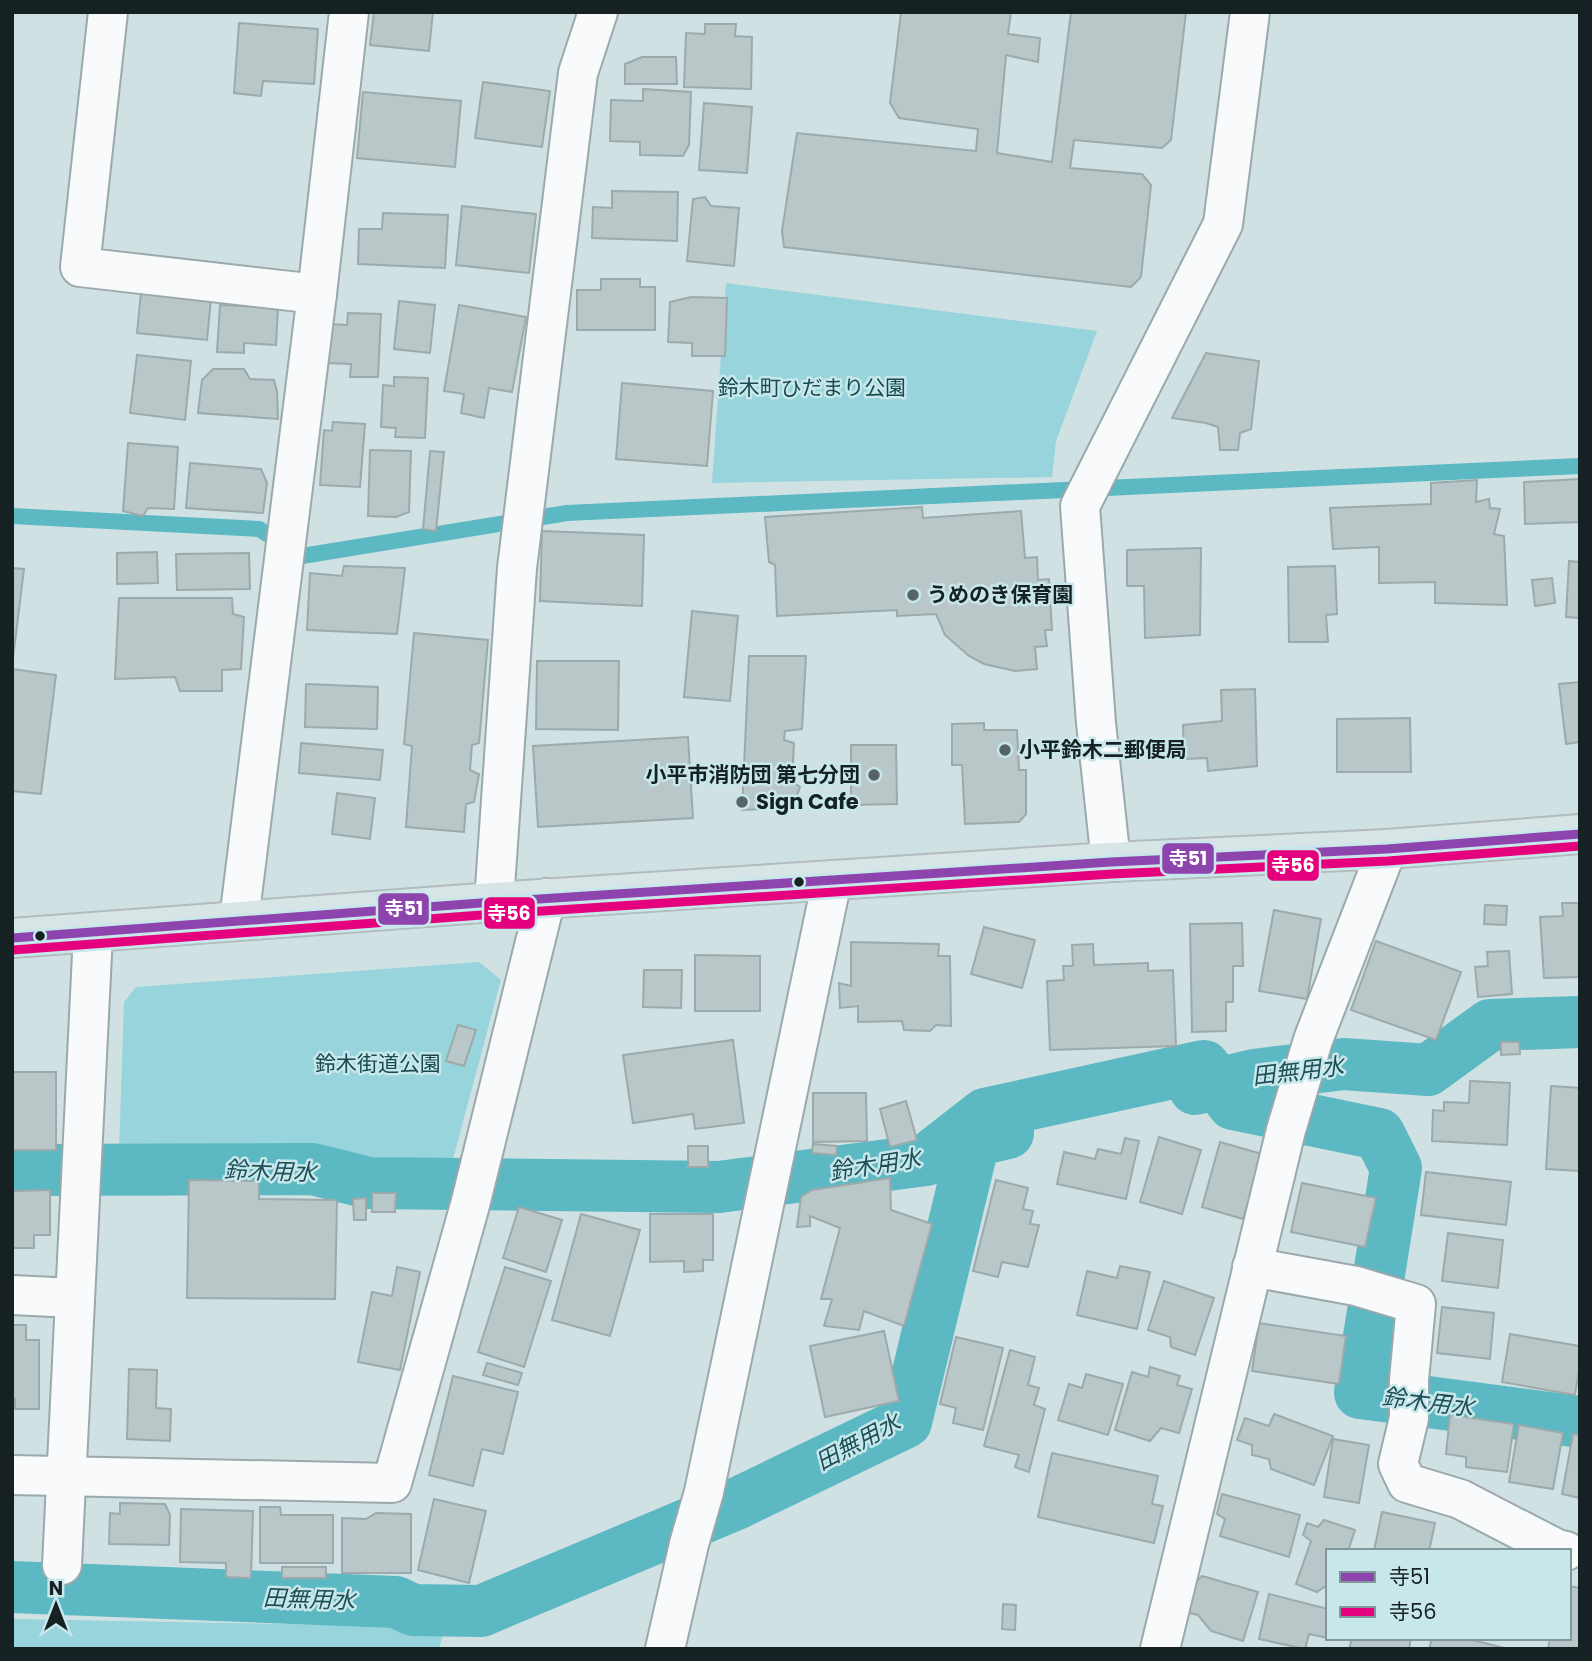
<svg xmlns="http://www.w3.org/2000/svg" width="1592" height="1661" viewBox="0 0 1592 1661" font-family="Poppins,'Noto Sans JP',sans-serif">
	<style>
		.green { fill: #97d4db }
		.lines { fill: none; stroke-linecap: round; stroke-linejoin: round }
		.stream { stroke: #5cb8c2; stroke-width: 16 }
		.canal { stroke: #5cb8c2; stroke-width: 52 }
		.building { fill: #b9c7c9; stroke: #9caaab; stroke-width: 2 }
		.minor-casing { stroke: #9ba9ab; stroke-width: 42 }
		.major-casing { stroke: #b2bcbc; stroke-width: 42 }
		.minor { stroke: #f8fafb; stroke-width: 38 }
		.major { stroke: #d8e5e7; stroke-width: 38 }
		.bus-1-casing { stroke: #c7e7eb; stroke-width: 14 }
		.bus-2-casing { stroke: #c7e7eb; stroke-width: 14 }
		.bus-1 { stroke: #8e44ad; stroke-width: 9 }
		.bus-2 { stroke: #e5007d; stroke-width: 9 }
		.poi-dot { fill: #566466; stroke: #c7e7eb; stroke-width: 2.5 }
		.bus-dot { fill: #152123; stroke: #c7e7eb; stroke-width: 2.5 }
		.labels { text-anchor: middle; stroke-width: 5; stroke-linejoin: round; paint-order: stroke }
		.park-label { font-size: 21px; fill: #174950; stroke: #c7e7eb }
		.poi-label { font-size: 21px; font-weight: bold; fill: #152123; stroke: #c7e7eb; text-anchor: start }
		.water-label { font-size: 23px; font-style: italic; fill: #1d4f56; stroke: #c7e7eb }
		.line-badge { stroke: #c7e7eb; stroke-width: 2.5 }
		.badge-label { font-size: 19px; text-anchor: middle; font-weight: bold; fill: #fff }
	</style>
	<rect width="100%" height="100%" fill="#cfe1e3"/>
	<g class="green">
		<polygon points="726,283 1097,331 1056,441 1052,477 712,483"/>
		<polygon points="479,962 501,980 453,1159 119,1152 124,1002 136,987"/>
		<polygon points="12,1619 445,1627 439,1649 12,1649"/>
	</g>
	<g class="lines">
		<polyline class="stream" points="12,516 259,529 302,556 567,513 1580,466"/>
		<g class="canal">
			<polyline points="1195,1089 1254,1075 1344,1064 1428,1070 1490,1025 1580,1022"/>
			<polyline points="12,1170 312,1169 369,1183 719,1187 926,1160 985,1114 1204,1066 1233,1104 1379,1134 1396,1168 1360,1393 1580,1422"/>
			<polyline points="12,1587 396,1602 413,1610 481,1611 736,1504 906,1422 974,1141 1008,1133"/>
		</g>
	</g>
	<g class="building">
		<polygon points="374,12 433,12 429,51 370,45"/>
		<polygon points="901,12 1011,12 1008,34 1040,38 1038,62 1006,55 997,153 1052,162 1071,12 1186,12 1171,140 1162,148 1074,140 1070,168 1142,174 1151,185 1141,277 1131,287 784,247 782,231 797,133 976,151 978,129 899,118 890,103"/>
		<polygon points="239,23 318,29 314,84 263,81 261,96 234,93"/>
		<polygon points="705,24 736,24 735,36 752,37 751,89 684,87 686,33 705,34"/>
		<polygon points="642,57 676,57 677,84 625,84 625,64"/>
		<polygon points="483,82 550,91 542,147 475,138"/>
		<polygon points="643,89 691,92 689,145 683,156 640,155 640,142 610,141 611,100 643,101"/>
		<polygon points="363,92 461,101 455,167 357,158"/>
		<polygon points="704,103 752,107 747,173 699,170"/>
		<polygon points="612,191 678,192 677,241 592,238 593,207 612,208"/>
		<polygon points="705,197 711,206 739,208 734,266 687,261 693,199"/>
		<polygon points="462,206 536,214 529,273 456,265"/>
		<polygon points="383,213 448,215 445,268 358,264 359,229 382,229"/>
		<polygon points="601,279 640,279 640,287 655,287 655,330 577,330 577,290 601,290"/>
		<polygon points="141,292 211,299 207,340 137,333"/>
		<polygon points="691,297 727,298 725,356 692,356 692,343 668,342 670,302"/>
		<polygon points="399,301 435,305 430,353 394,349"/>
		<polygon points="220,305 278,308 276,345 244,343 244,353 217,352"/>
		<polygon points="459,305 526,317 512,392 489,388 484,418 461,413 464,394 444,391"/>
		<polygon points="348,313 381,314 378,377 350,377 351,364 327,363 329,324 347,325"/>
		<polygon points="1206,353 1259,361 1251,429 1240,433 1238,450 1220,450 1218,427 1206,423 1172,418"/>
		<polygon points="137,355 191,361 185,420 130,413"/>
		<polygon points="213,369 244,369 250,379 274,380 277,391 278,419 198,413 202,380"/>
		<polygon points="394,377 428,378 425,438 395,437 396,428 381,427 383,385 394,386"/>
		<polygon points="622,383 713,391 707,466 616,459"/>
		<polygon points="333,422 365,424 360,487 320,485 324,430 332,431"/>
		<polygon points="128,443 178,447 174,509 148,508 143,516 123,511"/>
		<polygon points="370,450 411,451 409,512 396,517 368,516"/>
		<polygon points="430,451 444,452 436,531 423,529"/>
		<polygon points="190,463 261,469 267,483 263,513 186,508"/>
		<polygon points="1580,479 1580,522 1525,524 1524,482"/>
		<polygon points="1477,480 1476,502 1489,499 1490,508 1500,509 1494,534 1504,536 1507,605 1435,603 1435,582 1379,583 1379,547 1333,549 1330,508 1431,504 1431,483"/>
		<polygon points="922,507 923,518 1021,511 1025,558 1037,557 1038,580 1049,579 1052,630 1045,630 1047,646 1035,647 1037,669 1015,671 984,664 969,656 945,635 936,614 897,616 897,610 777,616 775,565 769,562 765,517"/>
		<polygon points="542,531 644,535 642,606 540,601"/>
		<polygon points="1201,548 1200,635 1145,638 1144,586 1127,586 1127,550"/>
		<polygon points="157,552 158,583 117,584 117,553"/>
		<polygon points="249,553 250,589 177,590 176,554"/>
		<polygon points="1569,561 1580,562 1580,618 1566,617"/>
		<polygon points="344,566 405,568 397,634 307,630 310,573 342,576"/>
		<polygon points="1335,566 1337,614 1326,615 1328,642 1289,642 1288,567"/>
		<polygon points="12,568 24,569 13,658 12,658"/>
		<polygon points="1552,578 1555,603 1535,606 1532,580"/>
		<polygon points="119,598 232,598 233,614 244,617 241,669 222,670 222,691 180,691 175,677 115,679"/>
		<polygon points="692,611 738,616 730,701 684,697"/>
		<polygon points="414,633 488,640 479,743 472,745 470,770 479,774 474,802 466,804 464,832 406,827 412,746 404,744"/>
		<polygon points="749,656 806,656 802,729 785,731 784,740 794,743 792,781 800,787 792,808 742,810"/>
		<polygon points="537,661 619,661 618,730 536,729"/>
		<polygon points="12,669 56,675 41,794 12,791"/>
		<polygon points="1580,682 1580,742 1566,744 1559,684"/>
		<polygon points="306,684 378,687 377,729 305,727"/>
		<polygon points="1255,689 1257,766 1208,771 1207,758 1184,759 1183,725 1222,721 1221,690"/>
		<polygon points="1410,718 1411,772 1337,772 1337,719"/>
		<polygon points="984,723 984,730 1017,730 1019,770 1026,770 1026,814 1019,822 965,824 962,765 952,765 952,724"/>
		<polygon points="688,737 693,818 538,827 533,746"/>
		<polygon points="301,743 383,750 380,780 299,773"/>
		<polygon points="851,745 896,745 897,804 851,805"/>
		<polygon points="337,793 375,798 370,839 332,834"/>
		<polygon points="1562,903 1580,903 1580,977 1544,978 1540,917 1563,916"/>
		<polygon points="1485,905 1507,906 1506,925 1484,924"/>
		<polygon points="1274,910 1321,919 1307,999 1259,991"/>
		<polygon points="1242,923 1243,966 1233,966 1233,1002 1226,1002 1226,1031 1192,1032 1190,924"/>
		<polygon points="984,927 1035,940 1022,988 971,974"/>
		<polygon points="1376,941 1461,972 1436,1040 1351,1010"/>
		<polygon points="851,942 939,944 938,956 950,956 951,1026 936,1025 930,1031 904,1030 902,1021 858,1022 858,1006 840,1008 839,983 851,986"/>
		<polygon points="1093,944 1094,965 1148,963 1148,971 1173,970 1176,1046 1050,1050 1047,981 1064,980 1063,966 1073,966 1072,945"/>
		<polygon points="1509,951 1512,994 1478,997 1475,967 1488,966 1487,952"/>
		<polygon points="695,955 760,956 760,1011 695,1011"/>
		<polygon points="644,970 682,970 681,1008 643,1007"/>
		<polygon points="458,1025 476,1030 464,1066 446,1061"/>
		<polygon points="733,1040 744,1123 695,1129 693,1114 633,1123 623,1055"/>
		<polygon points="1501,1042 1519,1042 1520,1054 1501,1055"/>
		<rect x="12" y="1072" width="44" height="78"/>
		<polygon points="1470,1081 1510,1083 1507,1145 1432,1141 1433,1110 1444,1111 1444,1102 1469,1103"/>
		<polygon points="1551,1086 1580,1088 1580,1171 1546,1169"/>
		<polygon points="813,1093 866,1093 867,1141 813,1142"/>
		<polygon points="906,1101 917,1140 890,1147 880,1109"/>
		<polygon points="1159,1137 1201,1150 1182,1214 1140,1202"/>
		<polygon points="1125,1138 1139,1141 1126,1199 1057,1184 1064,1152 1095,1159 1098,1149 1121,1154"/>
		<polygon points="1220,1142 1262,1154 1243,1219 1202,1207"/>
		<polygon points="813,1144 837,1146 836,1155 812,1153"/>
		<rect x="688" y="1146" width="20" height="21"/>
		<polygon points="1426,1172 1511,1182 1506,1225 1421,1215"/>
		<polygon points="890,1178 891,1210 932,1224 904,1326 864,1311 859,1330 824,1326 832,1299 821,1299 840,1228 810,1216 810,1226 797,1227 801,1197 812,1190"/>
		<polygon points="189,1180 259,1181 259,1199 337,1200 335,1299 187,1298"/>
		<polygon points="996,1180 1028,1188 1023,1209 1033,1211 1030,1224 1039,1225 1028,1267 1002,1262 998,1277 973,1271"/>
		<polygon points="1302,1183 1376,1198 1365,1247 1291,1232"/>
		<polygon points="50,1190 50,1235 34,1235 34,1248 12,1248 12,1191"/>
		<polygon points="372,1193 396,1193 395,1212 372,1212"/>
		<polygon points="366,1198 366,1220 354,1220 353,1199"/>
		<polygon points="519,1207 562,1220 546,1272 503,1258"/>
		<polygon points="581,1214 640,1230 610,1336 552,1320"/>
		<polygon points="650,1214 713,1214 713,1260 703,1260 703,1271 684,1272 684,1261 650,1262"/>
		<polygon points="1448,1233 1503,1240 1498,1288 1442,1281"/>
		<polygon points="1120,1266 1150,1272 1137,1329 1077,1315 1087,1271 1117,1278"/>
		<polygon points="397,1267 420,1272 400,1370 358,1362 372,1292 392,1296"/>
		<polygon points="505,1267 551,1281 524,1367 478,1352"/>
		<polygon points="1164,1281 1214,1298 1195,1355 1171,1347 1170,1337 1148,1330"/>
		<polygon points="1442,1307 1494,1313 1490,1359 1437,1353"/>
		<polygon points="1259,1323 1346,1336 1339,1384 1252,1371"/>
		<polygon points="12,1325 26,1325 26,1340 39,1340 39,1409 15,1409 15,1399 12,1399"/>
		<polygon points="884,1331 899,1401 825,1417 810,1346"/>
		<polygon points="1510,1334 1580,1346 1580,1364 1575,1395 1502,1382"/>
		<polygon points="956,1337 1003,1348 983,1430 953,1423 956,1408 940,1404"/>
		<polygon points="1010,1350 1035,1357 1028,1385 1039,1388 1034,1405 1045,1409 1029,1472 1015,1467 1019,1455 984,1446"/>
		<polygon points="487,1363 522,1373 518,1385 483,1375"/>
		<polygon points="1150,1367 1180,1376 1177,1385 1192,1389 1179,1433 1161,1428 1150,1441 1115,1430 1132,1372 1148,1377"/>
		<polygon points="129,1369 157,1370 156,1408 171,1409 170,1441 127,1439"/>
		<polygon points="1086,1374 1123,1384 1108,1435 1058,1420 1069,1384 1082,1388"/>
		<polygon points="453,1376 518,1392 503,1454 482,1449 473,1486 429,1475"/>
		<polygon points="1274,1414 1333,1436 1314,1485 1271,1469 1269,1459 1252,1455 1252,1445 1237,1440 1245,1418 1269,1426"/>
		<polygon points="1450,1415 1514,1424 1507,1472 1466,1467 1466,1457 1446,1454"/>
		<polygon points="1519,1425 1563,1433 1553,1489 1509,1482"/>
		<polygon points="1573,1434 1580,1435 1580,1498 1562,1494"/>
		<polygon points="1333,1439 1369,1445 1359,1503 1324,1497"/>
		<polygon points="1052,1453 1158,1476 1152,1504 1163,1506 1154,1543 1038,1517"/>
		<polygon points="1222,1494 1300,1515 1289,1557 1220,1536 1225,1519 1217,1514"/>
		<polygon points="434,1499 486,1511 469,1583 418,1570"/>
		<polygon points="120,1503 165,1504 170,1515 169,1545 109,1544 110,1513 120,1514"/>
		<polygon points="260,1507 280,1507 281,1515 333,1515 333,1563 260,1563"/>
		<polygon points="181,1509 253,1511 251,1578 226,1577 226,1563 180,1562"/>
		<polygon points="1382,1512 1435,1523 1429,1551 1374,1551"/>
		<polygon points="376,1513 411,1514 411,1573 342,1573 342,1518 366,1519"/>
		<polygon points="1324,1520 1355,1530 1348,1551 1328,1551 1328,1588 1324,1587 1317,1592 1296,1584 1311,1541 1303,1535 1307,1523 1318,1527"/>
		<rect x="282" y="1567" width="44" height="11"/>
		<polygon points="1202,1576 1258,1592 1243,1641 1211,1631 1198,1615 1185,1612 1190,1587"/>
		<polygon points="1569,1586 1580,1588 1580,1649 1548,1649 1550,1638 1569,1638"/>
		<polygon points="1269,1594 1328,1609 1328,1638 1309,1634 1305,1649 1259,1639"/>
		<polygon points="1003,1604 1016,1605 1015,1630 1002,1629"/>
		<polygon points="1352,1638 1411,1638 1409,1649 1349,1649"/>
		<polygon points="1432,1638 1465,1638 1508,1649 1429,1649"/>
	</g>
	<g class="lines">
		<defs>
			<g id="minor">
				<polyline points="108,12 80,267 317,294"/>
				<polyline points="1111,862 1096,723 1080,506 1223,224 1250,12"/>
				<polyline points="494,902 517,568 578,73 598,12"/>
				<polyline points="239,920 317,294 349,12"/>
				<polyline points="1252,1267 1356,1286 1416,1304 1409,1380 1409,1418 1398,1464 1407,1483 1460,1499 1557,1549 1566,1551"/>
				<polyline points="12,1295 74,1298"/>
				<polyline points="12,1475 392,1483 470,1205 546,898"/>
				<polyline points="62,1565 93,934"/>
				<polyline points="665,1649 689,1544 704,1492 832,880"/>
				<polyline points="1160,1649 1286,1130 1313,1040 1387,849"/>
			</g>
			<polyline id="major" points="12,938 494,902 1111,862 1387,849 1580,834"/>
		</defs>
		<use href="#minor" class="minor-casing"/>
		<use href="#major" class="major-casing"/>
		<use href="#minor" class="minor"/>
		<use href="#major" class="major"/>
		<defs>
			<polyline id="bus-1" points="12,938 494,902 1111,862 1387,849 1580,834"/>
			<polyline id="bus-2" points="13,950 495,914 1112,874 1388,861 1580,846"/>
		</defs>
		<use href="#bus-1" class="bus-1-casing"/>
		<use href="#bus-2" class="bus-2-casing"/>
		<use href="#bus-1" class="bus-1"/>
		<use href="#bus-2" class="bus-2"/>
	</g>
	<g class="poi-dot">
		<circle cx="913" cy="595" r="7"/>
		<circle cx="1005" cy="750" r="7"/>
		<circle cx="874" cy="775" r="7"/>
		<circle cx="742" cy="802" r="7"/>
	</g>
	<g class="bus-dot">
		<circle cx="799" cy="882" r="6"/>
		<circle cx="40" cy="936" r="6"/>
	</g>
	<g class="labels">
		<g class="park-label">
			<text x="812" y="395">鈴木町ひだまり公園</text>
			<text x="378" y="1071">鈴木街道公園</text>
		</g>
		<g class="poi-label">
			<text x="927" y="602">うめのき保育園</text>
			<text x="1019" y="757">小平鈴木二郵便局</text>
			<text x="860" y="782" text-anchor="end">小平市消防団 第七分団</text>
			<text x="756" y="809">Sign Cafe</text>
		</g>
		<g class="water-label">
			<text transform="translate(1298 1071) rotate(-7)" y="8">田無用水</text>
			<text transform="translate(875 1165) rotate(-9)" y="8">鈴木用水</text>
			<text transform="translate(270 1171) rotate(2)" y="8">鈴木用水</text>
			<text transform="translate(1428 1402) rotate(7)" y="8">鈴木用水</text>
			<text transform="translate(858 1442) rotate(-28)" y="8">田無用水</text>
			<text transform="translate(309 1599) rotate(2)" y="8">田無用水</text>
		</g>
	</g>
	<g class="line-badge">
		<rect x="1161" y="842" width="54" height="33" rx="7" fill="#8e44ad"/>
		<rect x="1266" y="849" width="54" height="33" rx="7" fill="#e5007d"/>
		<rect x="377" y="892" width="53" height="34" rx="7" fill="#8e44ad"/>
		<rect x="483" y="896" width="53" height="34" rx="7" fill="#e5007d"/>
	</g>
	<g class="badge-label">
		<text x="1188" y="865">寺51</text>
		<text x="1293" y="872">寺56</text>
		<text x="404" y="915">寺51</text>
		<text x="509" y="920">寺56</text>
	</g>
	<rect width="1592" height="1661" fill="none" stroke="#152123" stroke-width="28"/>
	<rect x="1326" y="1549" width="245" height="91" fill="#c7e7eb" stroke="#80989b" stroke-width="2"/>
	<rect x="1340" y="1572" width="35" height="10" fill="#8e44ad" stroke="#80989b" stroke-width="2"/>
	<text x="1389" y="1584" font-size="21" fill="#152123">寺51</text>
	<rect x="1340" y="1607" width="35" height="10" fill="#e5007d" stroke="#80989b" stroke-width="2"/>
	<text x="1389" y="1619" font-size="21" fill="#152123">寺56</text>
	<g transform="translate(56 1605)" stroke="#c7e7eb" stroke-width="5" paint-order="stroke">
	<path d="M0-5L12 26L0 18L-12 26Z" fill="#152123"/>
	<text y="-10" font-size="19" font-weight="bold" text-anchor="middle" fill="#152123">N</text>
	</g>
</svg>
